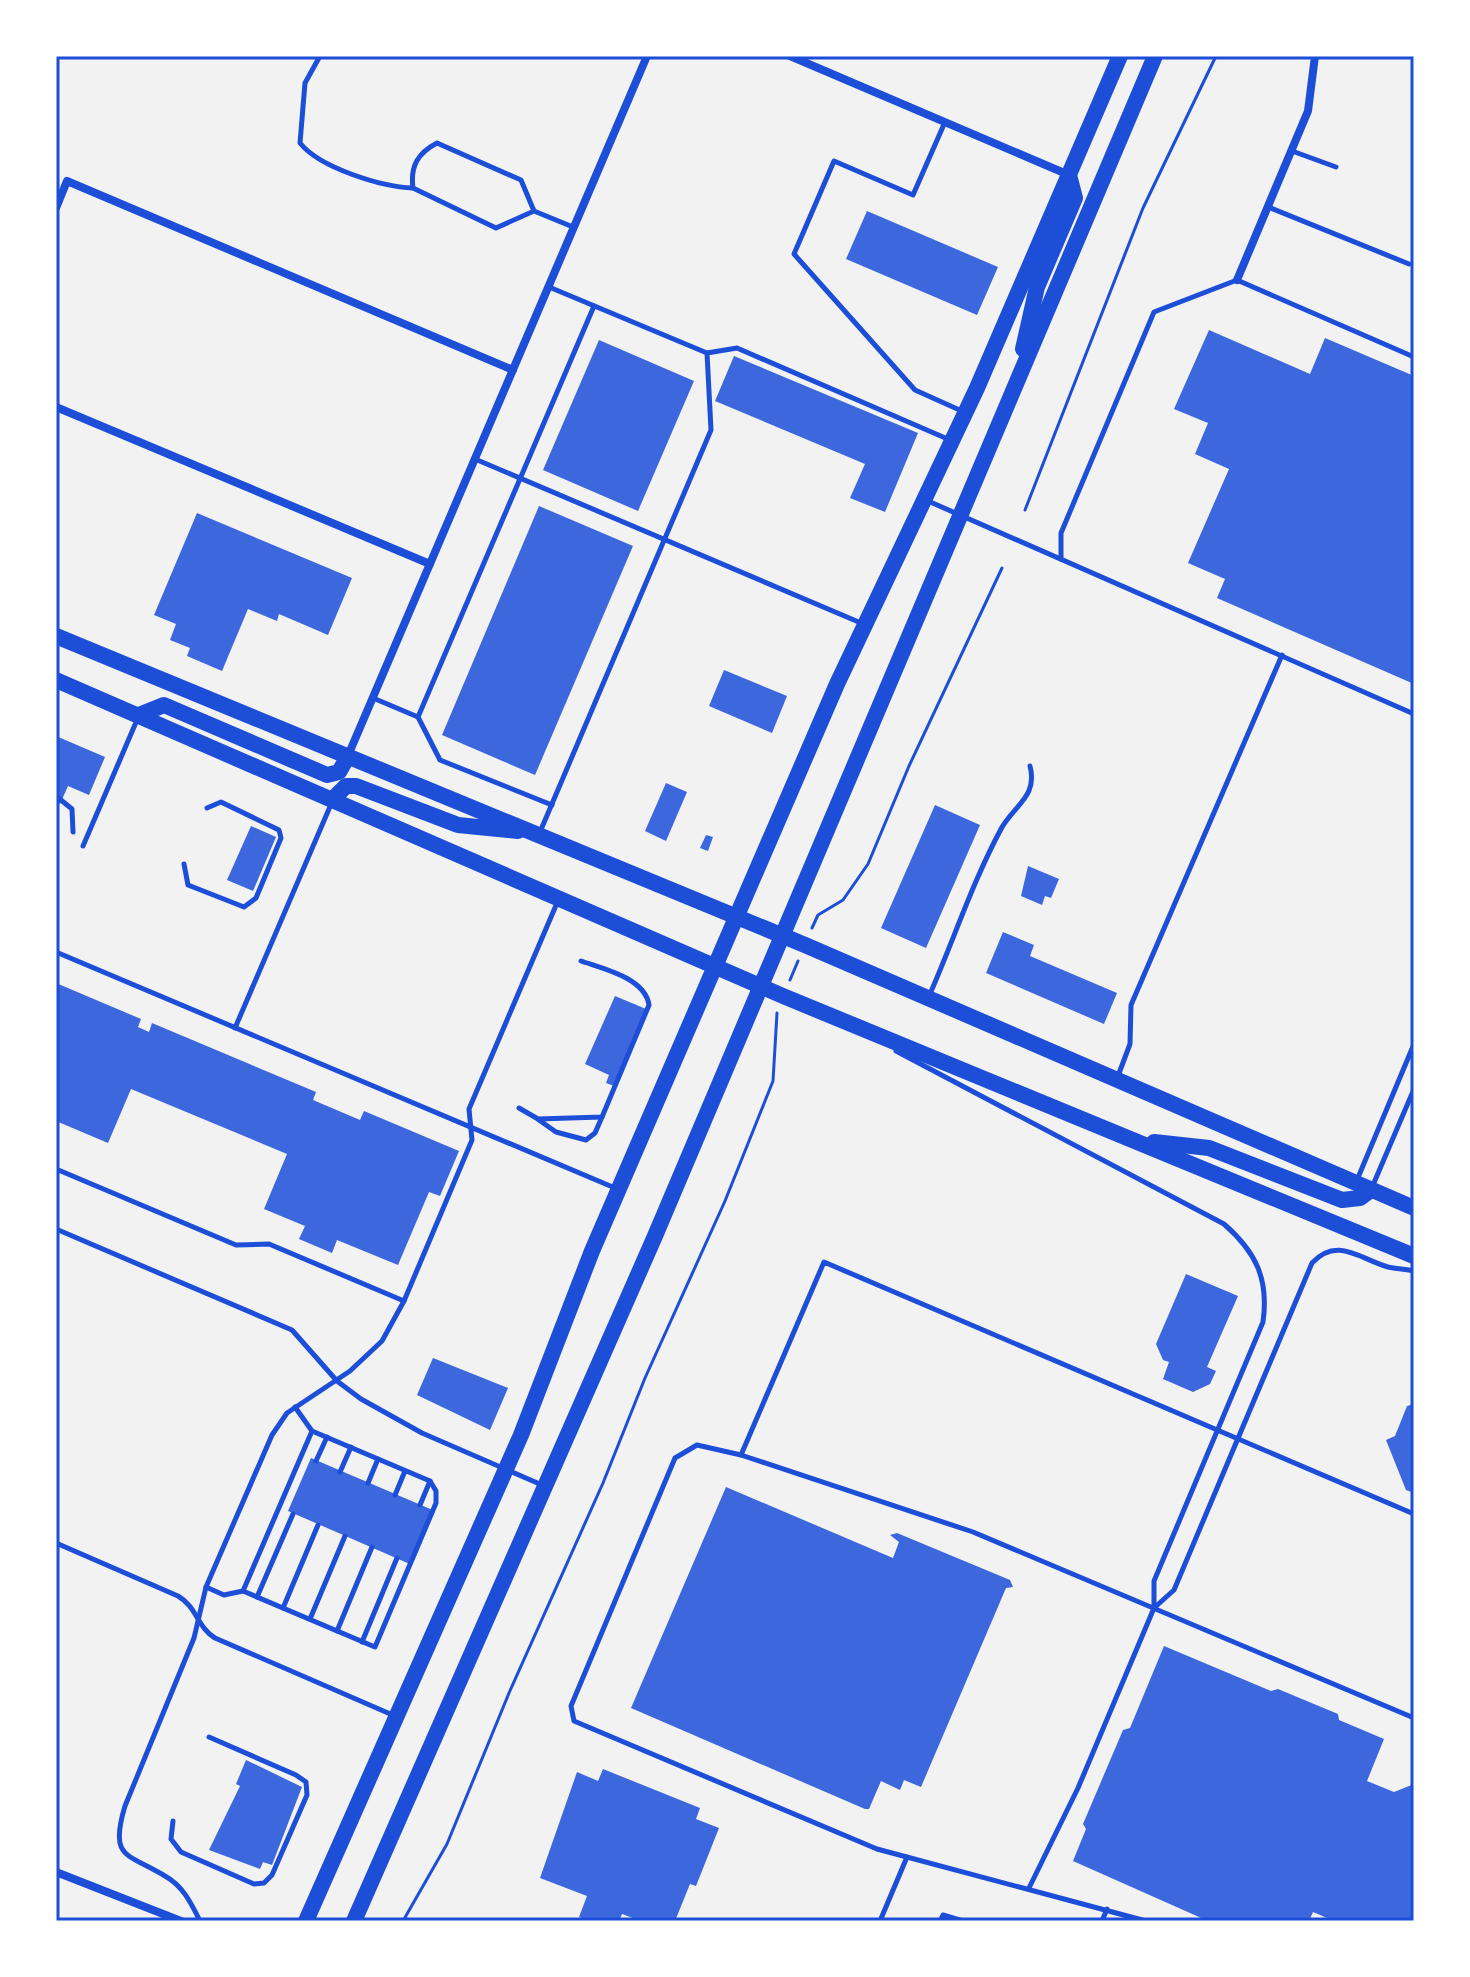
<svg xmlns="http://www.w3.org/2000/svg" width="1470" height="1977" viewBox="0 0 1470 1977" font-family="'IBM Plex Serif',serif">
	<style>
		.building { fill: #3d67dc }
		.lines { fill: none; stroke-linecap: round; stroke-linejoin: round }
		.path { stroke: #1d4ed8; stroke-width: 3 }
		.service { stroke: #1d4ed8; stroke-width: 5 }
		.minor { stroke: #1d4ed8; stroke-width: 8 }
		.primary { stroke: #1d4ed8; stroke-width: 16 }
		.neatline { fill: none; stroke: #1d4ed8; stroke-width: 3 }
	</style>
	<rect width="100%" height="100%" fill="#f2f2f2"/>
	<g class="building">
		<polygon points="867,211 998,267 977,315 846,259"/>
		<polygon points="1209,330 1310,374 1325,338 1414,376 1414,684 1217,598 1225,579 1188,563 1229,469 1195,454 1208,423 1174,409"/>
		<polygon points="599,340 694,381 638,511 543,470"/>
		<polygon points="734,356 918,433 885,512 850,498 865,464 715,401"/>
		<polygon points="539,506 633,546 535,775 442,735"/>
		<polygon points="197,513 352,578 328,635 279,614 277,621 248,609 222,671 187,656 190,648 170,640 176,624 154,615"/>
		<polygon points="724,670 787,696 772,733 709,706"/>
		<polygon points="56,736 105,757 89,795 68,786 60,804 56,802"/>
		<polygon points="666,783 687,792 666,841 645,831"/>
		<polygon points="935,805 980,825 926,948 881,928"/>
		<polygon points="251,826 276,837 253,891 227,880"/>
		<polygon points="706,835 713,837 708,851 700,848"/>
		<polygon points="1028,866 1059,879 1051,898 1045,896 1042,905 1021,896"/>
		<polygon points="1003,932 1034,945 1030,956 1117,993 1104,1024 986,973"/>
		<polygon points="56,983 141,1019 138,1027 149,1032 152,1023 316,1092 313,1100 360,1120 364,1111 459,1151 440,1196 429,1192 398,1265 337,1240 332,1253 299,1239 305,1226 264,1209 287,1154 131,1089 108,1143 56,1121"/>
		<polygon points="615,996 646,1009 614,1086 606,1083 609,1075 585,1064"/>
		<polygon points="1186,1274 1238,1296 1207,1367 1216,1371 1210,1384 1193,1392 1163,1379 1169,1362 1163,1360 1156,1344"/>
		<polygon points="433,1358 508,1388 490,1430 417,1395"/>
		<polygon points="1414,1404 1414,1493 1406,1490 1386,1440 1395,1436 1407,1406"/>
		<polygon points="311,1458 435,1511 412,1565 288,1511"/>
		<polygon points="726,1487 893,1558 899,1542 890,1535 897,1533 1010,1580 1013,1587 1006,1588 921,1787 904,1780 900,1790 881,1781 869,1809 865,1809 631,1708"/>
		<polygon points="1164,1646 1271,1691 1278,1689 1338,1714 1339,1720 1384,1739 1367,1781 1394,1792 1414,1784 1414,1921 1334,1921 1313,1912 1309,1921 1208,1921 1073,1861 1086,1829 1083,1824 1123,1730 1130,1728"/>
		<polygon points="246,1760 302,1787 272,1865 263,1862 260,1869 209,1850 240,1786 236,1784"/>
		<polygon points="603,1769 700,1808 696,1819 719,1828 696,1886 690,1884 675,1921 641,1921 622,1914 619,1921 589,1921 579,1917 587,1896 540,1878 577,1772 598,1781"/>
	</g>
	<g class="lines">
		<g class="path">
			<polyline points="1025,510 1143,208 1216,56"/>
			<polyline points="812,928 818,915 843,900 868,864 909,766 1002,568"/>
			<polyline points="790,980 798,961"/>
			<polyline points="403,1921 447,1844 509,1693 603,1483 645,1378 725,1201 773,1081 777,1013"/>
		</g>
		<g class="service">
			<path d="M320 56 305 83 300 143C320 168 382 187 413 188"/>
			<polyline points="945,122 913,195 834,161 794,254 915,390 964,412"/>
			<polyline points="1292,151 1336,167"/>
			<polyline points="1268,207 1409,264"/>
			<path d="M534 211 496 228 413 188C410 166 418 153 437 143L521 180 534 211 573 227"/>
			<polyline points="707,353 737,348 950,440"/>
			<polyline points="475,459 861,623"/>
			<polyline points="928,501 1414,714"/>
			<polyline points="1061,559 1061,533 1154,312 1237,280 1414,357"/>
			<polyline points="373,698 418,717 440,760 552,805"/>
			<polyline points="418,717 594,306"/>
			<polyline points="56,796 72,809 73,832"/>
			<polyline points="540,832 711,430 707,353 549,287"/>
			<polyline points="83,846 137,720"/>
			<polyline points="184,864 188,885 244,907 256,898 281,838 279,830 221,802 207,808"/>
			<polyline points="56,952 615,1188"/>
			<path d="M930 994C954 939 973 881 1001 829 1014 805 1038 797 1030 766"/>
			<polyline points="235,1028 332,802"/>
			<path d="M896 1051 1224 1224C1256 1252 1269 1279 1263 1322L1154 1581V1608"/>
			<polyline points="1118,1076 1130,1044 1131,1005 1282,655"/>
			<path d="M519 1108 538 1119 602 1117 649 1005C645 978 604 969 581 961"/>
			<polyline points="539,1120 556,1132 586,1140 595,1133 602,1117"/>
			<polyline points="56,1169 236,1245 269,1244 404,1301"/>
			<polyline points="1357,1180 1414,1044"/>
			<polyline points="1373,1185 1414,1089"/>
			<polyline points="56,1229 292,1330 337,1381 361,1399 422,1433 542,1485"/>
			<polyline points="741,1455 697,1445 675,1458 571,1706 574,1721 877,1849 1146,1921"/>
			<polyline points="316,1461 327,1437"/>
			<polyline points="340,1472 351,1447"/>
			<polyline points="368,1483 378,1459"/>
			<polyline points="395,1495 405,1471"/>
			<polyline points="420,1505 430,1481"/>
			<polyline points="1414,1514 824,1262 741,1455 973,1532 1414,1718"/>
			<path d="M56 1543 178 1596C197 1607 197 1627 215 1638L395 1716"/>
			<polyline points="206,1587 224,1595 243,1591 375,1647 436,1503 436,1491 430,1481 312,1431 295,1407"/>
			<polyline points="243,1591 312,1431"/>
			<polyline points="257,1597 293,1514"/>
			<polyline points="283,1608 318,1525"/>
			<polyline points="310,1619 345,1536"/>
			<polyline points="337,1631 372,1547"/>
			<polyline points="362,1642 397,1558"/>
			<polyline points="173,1821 171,1839 181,1852 254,1884 264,1883 272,1875 307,1795 306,1782 296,1775 209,1737"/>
			<path d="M1029 1888 1078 1788 1154 1608 1174 1590 1312 1263C1337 1236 1360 1259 1388 1267 1397 1269 1406 1269 1414 1271"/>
			<path d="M200 1921C191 1903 183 1886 165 1876 127 1853 109 1859 125 1806L194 1638 206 1587 272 1435 287 1413 350 1371 382 1341 404 1301 472 1140 469 1109 557 903"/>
			<polyline points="880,1921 907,1857"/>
			<polyline points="940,1921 943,1915 963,1921"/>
			<polyline points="1102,1921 1107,1909"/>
		</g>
		<g class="minor">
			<polyline points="790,56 1069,175"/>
			<polyline points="56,208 67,181 513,370"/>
			<polyline points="1237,280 1308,111 1315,56"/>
			<polyline points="56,407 430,564"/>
			<polyline points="347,758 647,56"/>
			<polyline points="56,1872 181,1921"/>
		</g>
		<g class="primary">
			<polyline points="1023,349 1037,287 1075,198 1069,175"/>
			<polyline points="56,636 805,945 1414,1208"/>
			<polyline points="56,680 783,996 1414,1256"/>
			<polyline points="139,715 164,705 327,775 339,772 347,758"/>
			<polyline points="334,798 346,786 356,786 458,825 518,831"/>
			<polyline points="1154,1142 1209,1148 1342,1200 1360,1198 1371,1190"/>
			<polyline points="306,1921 521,1435 592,1251 837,684 977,388 1120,56"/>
			<polyline points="354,1921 655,1236 1155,56"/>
		</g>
	</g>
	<rect width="1470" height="1977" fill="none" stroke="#ffffff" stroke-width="116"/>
	<rect x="58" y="58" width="1354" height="1861" class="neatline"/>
</svg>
